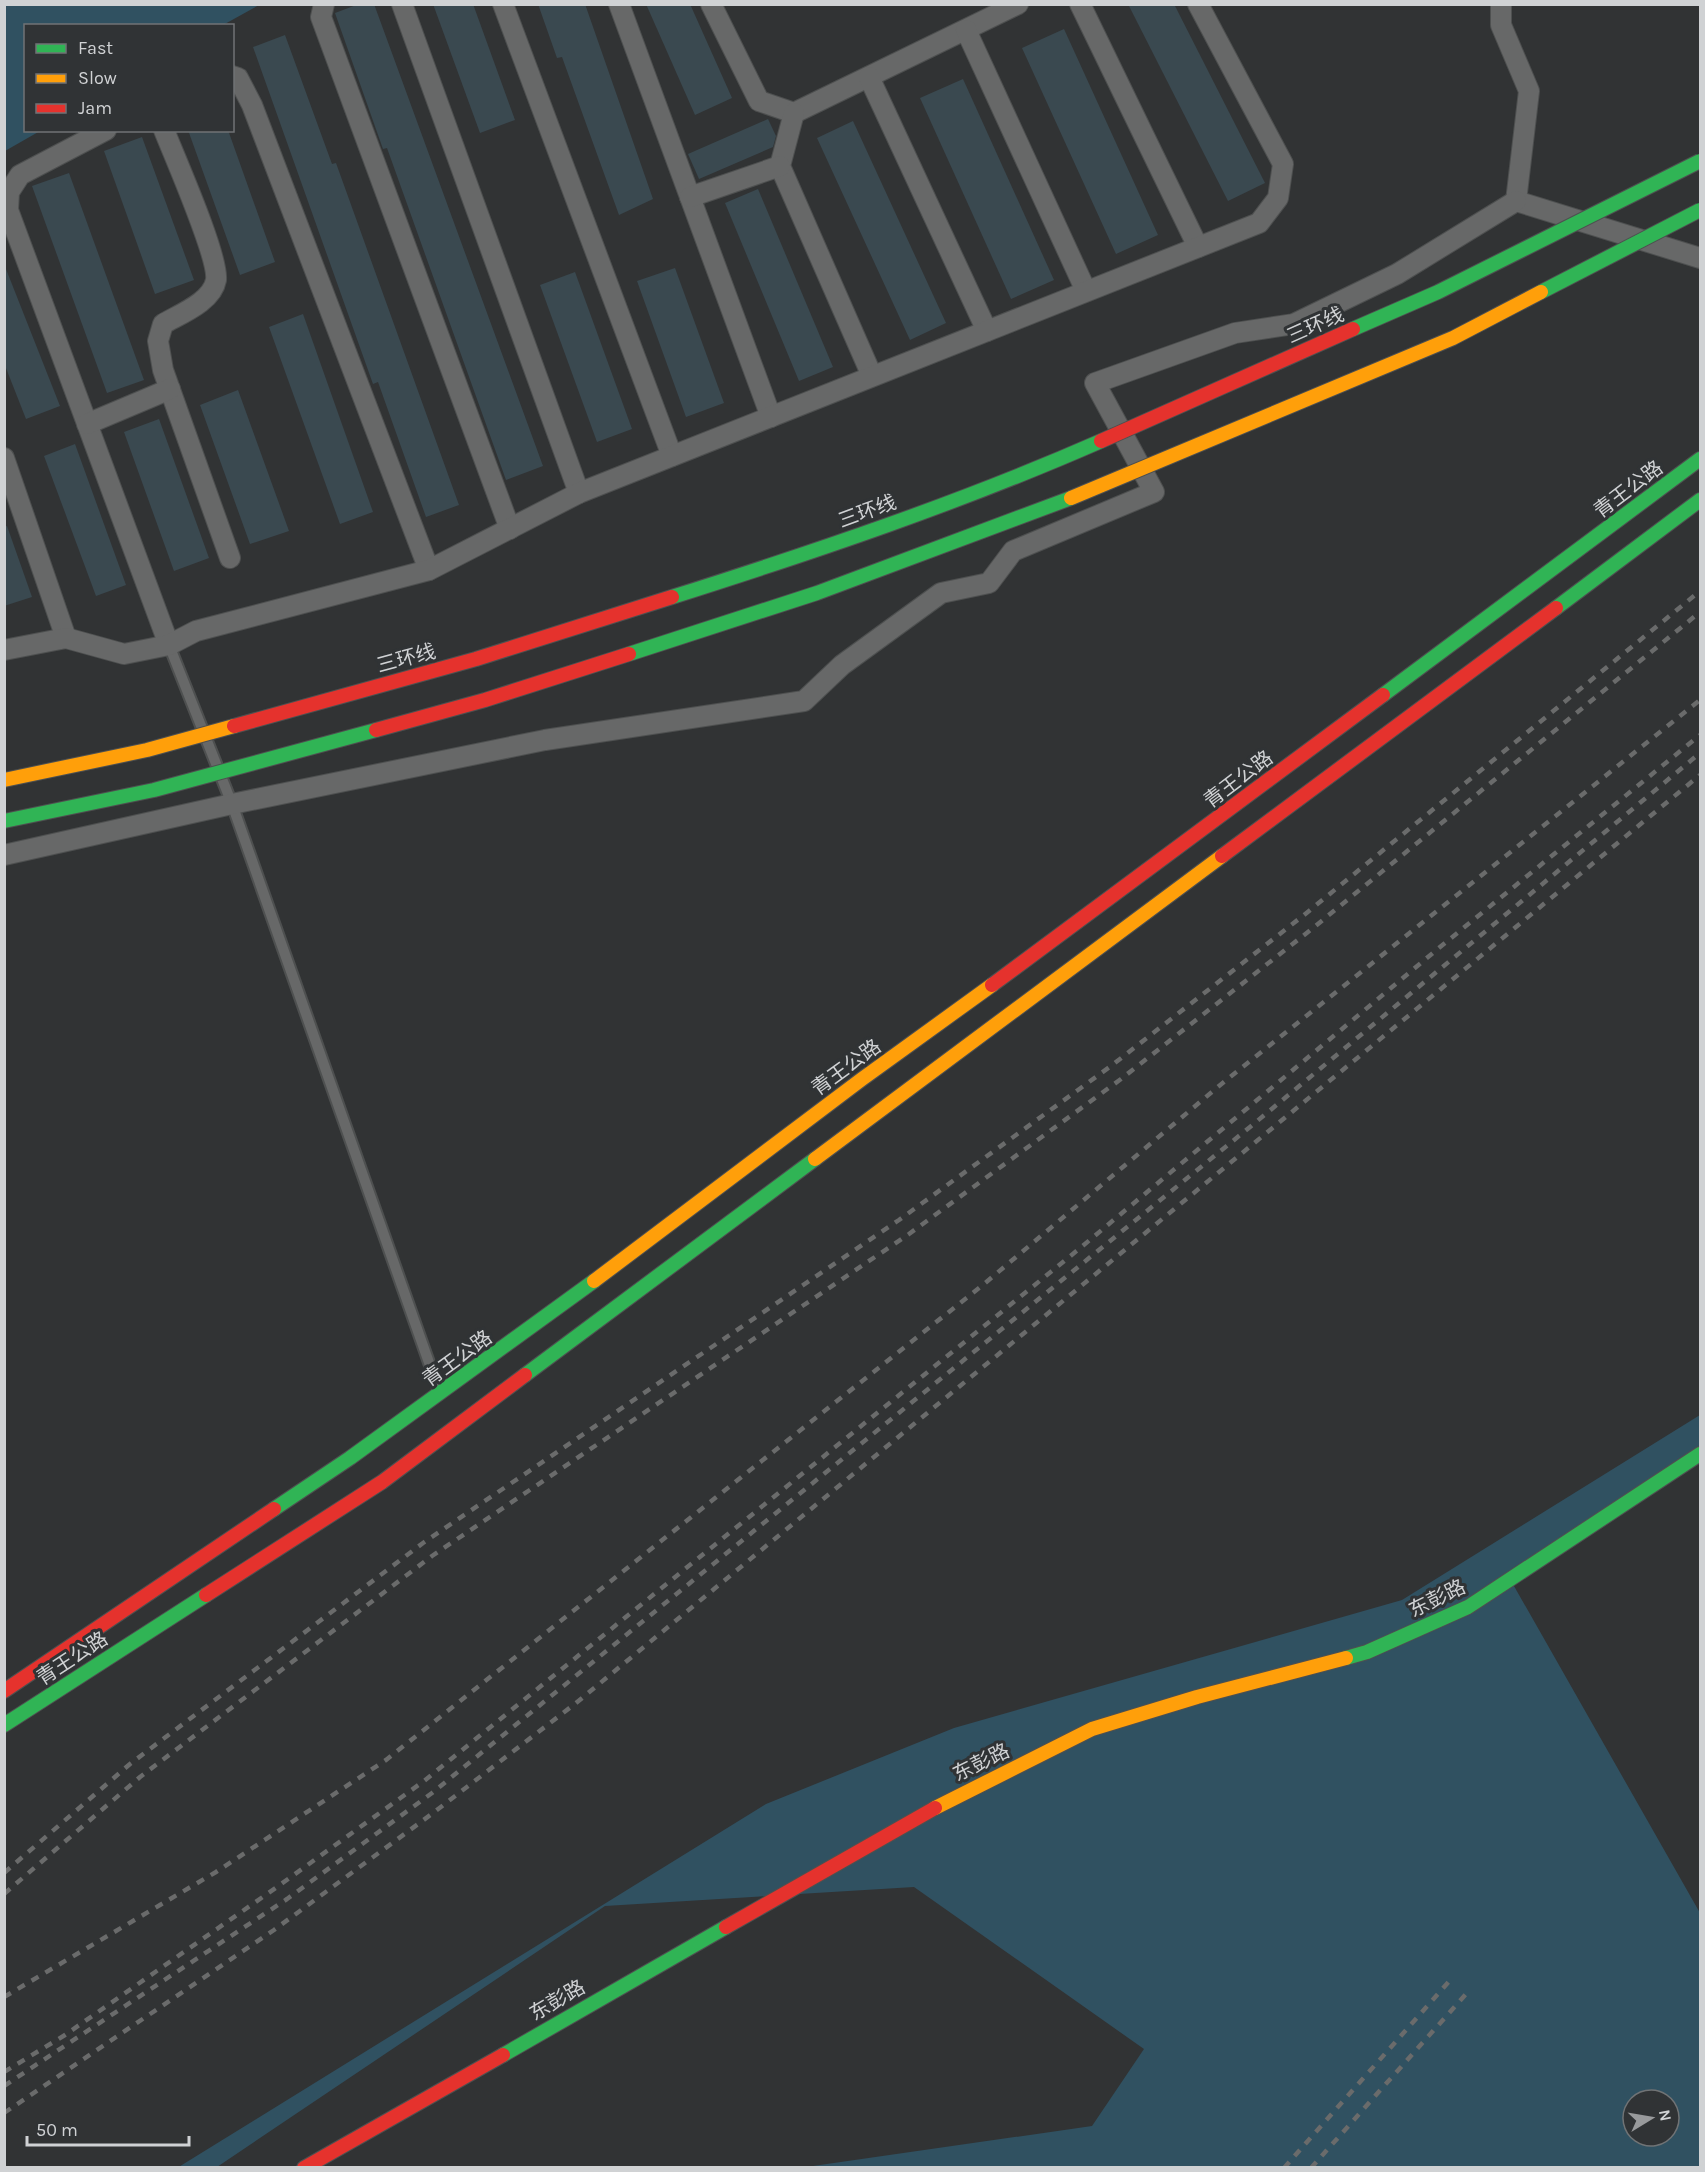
<svg xmlns="http://www.w3.org/2000/svg" width="1705" height="2172" viewBox="0 0 1705 2172" font-family="Karla,'Noto Sans SC',sans-serif">
	<style>
		.green { fill: #305161; fill-rule: evenodd }
		.building { fill: #3a4950 }
		.lines { fill: none; stroke-linecap: round; stroke-linejoin: round }
		.lane-casing { stroke: #4e5050; stroke-width: 14 }
		.street-casing { stroke: #4e5050; stroke-width: 22 }
		.fast-casing { stroke: #4e5050; stroke-width: 16 }
		.slow-casing { stroke: #4e5050; stroke-width: 16 }
		.jam-casing { stroke: #4e5050; stroke-width: 16 }
		.lane { stroke: #676868; stroke-width: 10 }
		.street { stroke: #676868; stroke-width: 20 }
		.fast { stroke: #30b455; stroke-width: 14 }
		.slow { stroke: #ff9f0a; stroke-width: 14 }
		.jam { stroke: #e5322d; stroke-width: 14 }
		.rail { stroke: #6a6b6b; stroke-width: 4.5; stroke-dasharray: 8 8; stroke-linecap: butt }
		.fast-bridge-casing { stroke: #4e5050; stroke-width: 16; stroke-linecap: butt }
		.slow-bridge-casing { stroke: #4e5050; stroke-width: 16; stroke-linecap: butt }
		.jam-bridge-casing { stroke: #4e5050; stroke-width: 16; stroke-linecap: butt }
		.fast-bridge { stroke: #30b455; stroke-width: 14 }
		.slow-bridge { stroke: #ff9f0a; stroke-width: 14 }
		.jam-bridge { stroke: #e5322d; stroke-width: 14 }
		.labels { text-anchor: middle; stroke-width: 6; stroke-linejoin: round; paint-order: stroke }
		.street-label { font-size: 20px; fill: #d0d2d4; stroke: #303335 }
	</style>
	<rect width="100%" height="100%" fill="#313334"/>
	<g class="green">
		<polygon points="5,4 259,4 259,5 223,25 26,26 26,130 40,131 5,151"/>
		<path d="M1700 1415V1457L1510 1579 1700 1913V2167H806L1092 2126 1144 2049 914 1887 605 1906 217 2167 177 2168 766 1804 954 1728 1402 1600ZM1633 2100H1669V2136H1633Z"/>
	</g>
	<g class="building">
		<polygon points="359,4 374,4 543,466 506,480 387,148 383,149 335,13"/>
		<polygon points="433,4 473,4 515,120 480,133"/>
		<polygon points="538,4 585,4 653,199 619,215 562,57 557,58"/>
		<polygon points="646,4 690,4 732,98 695,115"/>
		<polygon points="1128,4 1174,4 1265,183 1228,201"/>
		<polygon points="1064,29 1158,235 1116,254 1022,48"/>
		<polygon points="285,35 332,164 336,163 459,505 426,517 378,382 373,384 253,47"/>
		<polygon points="963,79 1054,280 1011,299 920,98"/>
		<polygon points="768,119 776,136 773,147 699,179 688,154"/>
		<polygon points="853,121 946,323 910,340 817,138"/>
		<polygon points="188,130 228,130 275,262 240,275"/>
		<polygon points="142,137 194,280 155,294 104,151"/>
		<polygon points="69,173 144,380 107,393 32,186"/>
		<polygon points="758,189 833,367 799,381 725,203"/>
		<polygon points="4,264 60,406 26,419 4,363"/>
		<polygon points="675,268 724,403 686,417 637,281"/>
		<polygon points="575,272 632,429 597,442 540,285"/>
		<polygon points="303,314 373,512 340,524 269,327"/>
		<polygon points="238,390 289,531 250,544 200,405"/>
		<polygon points="159,419 209,558 174,571 124,432"/>
		<polygon points="75,444 126,585 96,596 44,456"/>
		<polygon points="7,526 32,597 4,606 4,527"/>
	</g>
	<g class="lines">
		<defs>
			<polyline id="lane" points="169,645 232,804 439,1391"/>
			<g id="street">
				<polyline points="324,4 321,17 510,529"/>
				<polyline points="402,4 579,493"/>
				<polyline points="503,4 672,456"/>
				<polyline points="619,4 771,417"/>
				<polyline points="711,4 759,101 794,113 1018,4"/>
				<polyline points="1080,4 1198,247"/>
				<polyline points="1501,4 1501,25 1529,91 1516,201 1700,258"/>
				<polyline points="966,30 1086,291"/>
				<polyline points="232,76 238,78 252,105 429,570"/>
				<polyline points="869,77 987,331"/>
				<polyline points="794,113 780,166 872,376"/>
				<polyline points="106,130 20,175 9,192 8,210 169,645"/>
				<path d="M164 130C175 158 219 257 216 280 212 302 180 314 163 324L158 341 163 370 230 558"/>
				<polyline points="690,197 780,166"/>
				<polyline points="87,424 170,389"/>
				<polyline points="4,458 66,638"/>
				<polyline points="4,650 66,638 124,654 169,645 196,631 429,570 579,493 1259,223 1278,198 1283,164 1198,4"/>
				<polyline points="4,855 232,804 545,740 804,701 842,665 941,593 989,583 1013,551 1154,492 1095,383 1235,333 1294,324 1397,274 1516,201"/>
			</g>
			<g id="fast">
				<polyline points="1556,608 1700,500"/>
				<polyline points="1383,695 1700,459"/>
				<polyline points="525,1375 815,1159"/>
				<polyline points="274,1509 350,1458 594,1281"/>
				<polyline points="1346,1658 1367,1652 1468,1607 1700,1454"/>
				<polyline points="4,1725 206,1595"/>
				<polyline points="503,2055 726,1927"/>
			</g>
			<g id="slow">
				<polyline points="815,1159 1222,856"/>
				<polyline points="594,1281 862,1079 992,985"/>
				<polyline points="935,1808 1092,1729 1197,1697 1346,1658"/>
			</g>
			<g id="jam">
				<polyline points="1222,856 1556,608"/>
				<polyline points="992,985 1383,695"/>
				<polyline points="206,1595 382,1482 525,1375"/>
				<polyline points="4,1691 274,1509"/>
				<polyline points="726,1927 935,1808"/>
				<polyline points="304,2168 503,2055"/>
			</g>
		</defs>
		<use href="#lane" class="lane-casing"/>
		<use href="#street" class="street-casing"/>
		<use href="#fast" class="fast-casing"/>
		<use href="#slow" class="slow-casing"/>
		<use href="#jam" class="jam-casing"/>
		<use href="#lane" class="lane"/>
		<use href="#street" class="street"/>
		<use href="#fast" class="fast"/>
		<use href="#slow" class="slow"/>
		<use href="#jam" class="jam"/>
		<g class="rail">
			<polyline points="4,1873 130,1764 423,1543 899,1220 1111,1066 1304,915 1700,591"/>
			<polyline points="4,1894 140,1777 432,1556 909,1234 1121,1079 1313,928 1700,612"/>
			<polyline points="4,1997 216,1872 386,1760 984,1284 1219,1086 1700,700"/>
			<polyline points="4,2072 65,2035 277,1887 424,1781 1079,1249 1434,952 1700,735"/>
			<polyline points="4,2086 287,1899 432,1793 1250,1127 1700,753"/>
			<polyline points="4,2113 274,1930 433,1813 576,1703 1700,775"/>
			<polyline points="1284,2168 1452,1978"/>
			<polyline points="1311,2168 1466,1994"/>
		</g>
		<defs>
			<g id="fast-bridge">
				<polyline points="1541,292 1700,210"/>
				<polyline points="1353,329 1438,292 1700,161"/>
				<path d="M672 597C817 551 962 502 1101 441"/>
				<polyline points="629,654 817,593 1071,498"/>
				<polyline points="4,821 154,790 376,730"/>
			</g>
			<g id="slow-bridge">
				<polyline points="1071,498 1453,338 1541,292"/>
				<polyline points="4,780 147,750 234,726"/>
			</g>
			<g id="jam-bridge">
				<polyline points="1101,441 1353,329"/>
				<polyline points="234,726 476,659 672,597"/>
				<polyline points="376,730 485,700 629,654"/>
			</g>
		</defs>
		<use href="#fast-bridge" class="fast-bridge-casing"/>
		<use href="#slow-bridge" class="slow-bridge-casing"/>
		<use href="#jam-bridge" class="jam-bridge-casing"/>
		<use href="#fast-bridge" class="fast-bridge"/>
		<use href="#slow-bridge" class="slow-bridge"/>
		<use href="#jam-bridge" class="jam-bridge"/>
	</g>
	<g class="labels">
		<g class="street-label">
			<text transform="translate(1315 325) rotate(-24)" y="7">三环线</text>
			<text transform="translate(1628 489) rotate(-37)" y="7">青王公路</text>
			<text transform="translate(867 511) rotate(-20)" y="7">三环线</text>
			<text transform="translate(406 658) rotate(-15)" y="7">三环线</text>
			<text transform="translate(1238 779) rotate(-37)" y="7">青王公路</text>
			<text transform="translate(846 1067) rotate(-36)" y="7">青王公路</text>
			<text transform="translate(457 1358) rotate(-36)" y="7">青王公路</text>
			<text transform="translate(1437 1598) rotate(-26)" y="7">东彭路</text>
			<text transform="translate(72 1658) rotate(-33)" y="7">青王公路</text>
			<text transform="translate(981 1762) rotate(-26)" y="7">东彭路</text>
			<text transform="translate(557 2000) rotate(-30)" y="7">东彭路</text>
		</g>
	</g>
	<rect width="1705" height="2172" fill="none" stroke="#d0d2d4" stroke-width="12"/>
	<rect x="24" y="24" width="210" height="108" fill="#303335" stroke="#707375" stroke-width="1.5"/>
	<rect x="36" y="44" width="30" height="9" fill="#30b455" stroke="#707375" stroke-width="1.5"/>
	<text x="78" y="54" font-size="18" fill="#d0d2d4">Fast</text>
	<rect x="36" y="74" width="30" height="9" fill="#ff9f0a" stroke="#707375" stroke-width="1.5"/>
	<text x="78" y="84" font-size="18" fill="#d0d2d4">Slow</text>
	<rect x="36" y="104" width="30" height="9" fill="#e5322d" stroke="#707375" stroke-width="1.5"/>
	<text x="78" y="114" font-size="18" fill="#d0d2d4">Jam</text>
	<g transform="translate(1651 2118) rotate(79)"><circle r="28" fill="#303335" stroke="#707375" stroke-width="1.5"/>
	<path d="M0-4.5L10 22L0 15L-10 22Z" fill="#989a9c"/>
	<text y="-9" font-size="16" font-weight="bold" text-anchor="middle" fill="#d0d2d4">N</text>
	</g>
	<path d="M27 2136v9h162v-9" fill="none" stroke="#d0d2d4" stroke-width="3"/>
	<text x="36" y="2136" font-size="18" fill="#d0d2d4" stroke="#303335" stroke-width="4.5" paint-order="stroke">50 m</text>
</svg>
